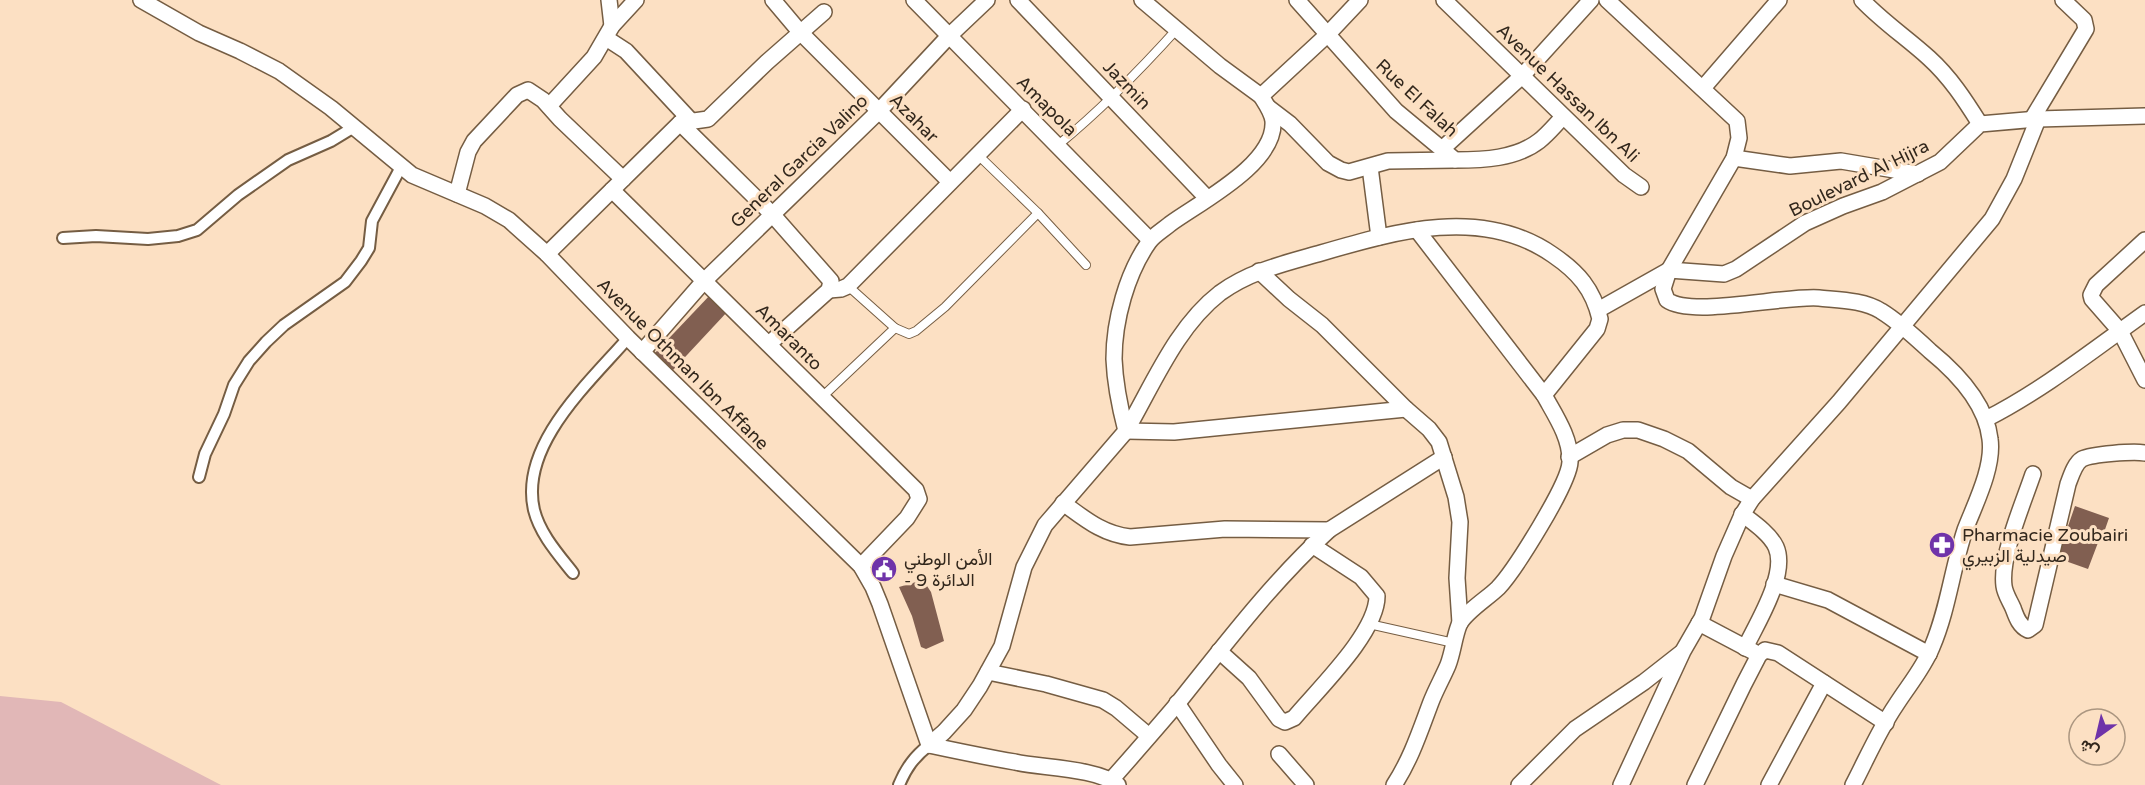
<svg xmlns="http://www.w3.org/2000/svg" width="2145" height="785" viewBox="0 0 2145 785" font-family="'Varela Round',Vazirmatn,sans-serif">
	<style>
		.green { fill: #e1b7b7 }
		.building { fill: #815f51 }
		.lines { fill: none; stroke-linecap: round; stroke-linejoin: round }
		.service-casing { stroke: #755d43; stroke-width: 10 }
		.pedestrian-casing { stroke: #755d43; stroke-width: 14 }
		.minor-casing { stroke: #755d43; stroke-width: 18 }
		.service { stroke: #fff; stroke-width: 8 }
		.pedestrian { stroke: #fff; stroke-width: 10 }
		.minor { stroke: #fff; stroke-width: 15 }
		.labels { text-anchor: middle; stroke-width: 6; stroke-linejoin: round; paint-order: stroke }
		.street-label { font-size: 18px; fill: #32271c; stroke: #fce0c3 }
		.poi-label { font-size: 18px; fill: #32271c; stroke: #fce0c3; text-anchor: start }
	</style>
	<rect width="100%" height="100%" fill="#fce0c3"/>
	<polygon class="green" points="0,696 61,702 221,785 0,785"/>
	<g class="building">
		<polygon points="711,294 728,311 673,370 655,353"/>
		<polygon points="2075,506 2109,518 2101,541 2099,540 2088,569 2057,558"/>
		<polygon points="923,580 931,592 944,641 926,649 921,647 912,616 899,587"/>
	</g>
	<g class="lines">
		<defs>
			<g id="service">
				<path d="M1058 145C1101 110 1140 70 1177 29"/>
				<polyline points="977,154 1038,213 1086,265"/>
				<polyline points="848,286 895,328 909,334 916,331 945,307 1038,213"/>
				<polyline points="822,397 895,328"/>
				<polyline points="1369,624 1454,643"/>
			</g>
			<g id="pedestrian">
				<polyline points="63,238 96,236 148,239 178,236 197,230 238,195 288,160 331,141 354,127"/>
				<polyline points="199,477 205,454 224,414 234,385 249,361 266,342 284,325 345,282 361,261 369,248 372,221 401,167"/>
				<path d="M573 573C558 554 540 534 534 510 519 445 589 383 628 338"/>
				<path d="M899 785C906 768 914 757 929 745"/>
			</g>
			<g id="minor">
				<polyline points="141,0 199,33 240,51 279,71 331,108 412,175 485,206 509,220 547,254 628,338 861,566 873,587 880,604 929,745"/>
				<polyline points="609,0 612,26"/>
				<polyline points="773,0 800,32 950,182"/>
				<polyline points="914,0 1150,240"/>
				<polyline points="1018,0 1207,198"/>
				<polyline points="1142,0 1220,66 1261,96"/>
				<path d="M1297 0 1396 111 1455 160C1483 160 1516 159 1539 141 1548 134 1555 125 1563 117"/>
				<polyline points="1444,0 1624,175 1641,187"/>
				<path d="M1607 0 1737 121 1739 138 1734 158 1669 270 1663 289 1667 300C1692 318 1785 295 1819 298 1839 300 1864 300 1881 311 1899 322 1915 337 1930 351 1957 373 1986 403 1990 439 1994 467 1975 504 1965 530 1952 569 1948 610 1932 647 1923 669 1908 686 1896 705 1879 730 1867 758 1853 785"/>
				<path d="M1862 0C1883 22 1907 38 1929 58 1950 77 1965 100 1980 124"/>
				<polyline points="606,38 626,51 692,122"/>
				<polyline points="1703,88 1779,0"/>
				<polyline points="549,106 594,57 612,26 636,0"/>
				<polyline points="1269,108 1290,124 1328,163 1341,170 1349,172 1388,161 1455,160"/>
				<polyline points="2032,119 2086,29 2084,20 2063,0"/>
				<polyline points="680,123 772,214 831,281 829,290 770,343"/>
				<polyline points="1442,149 1522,76 1591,0"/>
				<polyline points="1734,158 1790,166 1841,161 1918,174"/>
				<polyline points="1370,167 1379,237"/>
				<polyline points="612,190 916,490 919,499 907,518 861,566"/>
				<polyline points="457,194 468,152 474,141 517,95 528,90 543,100 560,119 623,179"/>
				<polyline points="2145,240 2096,285 2091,295 2092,299 2120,331 2145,380"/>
				<polyline points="547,254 680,123 708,119 767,62 824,12"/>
				<polyline points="1259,271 1289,299 1322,325 1406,409 1429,429 1439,442 1456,497 1460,522 1457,578 1460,623"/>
				<polyline points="829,290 841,289 848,286 1023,109"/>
				<polyline points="1598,310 1669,270 1724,274 1736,269 1805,223 1843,206 1882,192 1940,162 1980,124 2038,119 2145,116"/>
				<polyline points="642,352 704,281 879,111 949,36 987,0"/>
				<path d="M1986 419C2043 390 2093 350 2145 313"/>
				<path d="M1126 431C1153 385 1176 327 1220 293 1250 271 1286 263 1321 253 1396 231 1483 206 1553 255 1578 272 1593 289 1600 319L1597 329 1544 395"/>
				<polyline points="1126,431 1174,432 1406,409"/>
				<polyline points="1569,457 1607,435 1623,430 1638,430 1664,439 1688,451 1731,487 1752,499"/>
				<path d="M2033 474C2023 504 2000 556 2004 586 2005 594 2010 601 2013 608 2016 616 2019 626 2028 630L2035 625 2068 484C2071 476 2075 463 2082 459 2092 454 2134 451 2145 453"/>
				<path d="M1063 503C1084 518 1102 534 1130 537L1225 529 1329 530"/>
				<path d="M1742 514C1754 523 1770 534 1776 547 1788 574 1757 623 1745 648"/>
				<polyline points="1774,584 1828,600 1929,654"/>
				<polyline points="1699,623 1754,652"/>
				<path d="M1219 651 1249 678 1279 719 1285 722 1294 718C1318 689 1377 633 1377 596L1361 577 1312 545"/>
				<polyline points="988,672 1046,684 1103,700 1116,708 1149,736"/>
				<polyline points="1177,703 1219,765 1235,785"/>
				<path d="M929 745 944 732 964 710 980 686 1002 646 1024 567 1045 525 1126 431C1120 408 1115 384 1114 359 1114 320 1127 273 1149 242 1154 235 1163 230 1170 224 1200 202 1276 164 1273 121 1272 112 1266 104 1261 96L1327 35 1360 0"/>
				<path d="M929 745C957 751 986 757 1015 762 1042 768 1097 768 1118 785"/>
				<polyline points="1279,754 1306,785"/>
				<path d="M1112 779C1134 754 1156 729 1178 703 1226 643 1272 582 1329 530L1444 457"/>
				<path d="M1394 785C1411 759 1420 731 1431 702 1436 689 1443 677 1448 665 1453 652 1454 638 1459 625 1465 612 1488 598 1498 588 1515 570 1569 484 1570 462 1571 438 1555 415 1544 395L1417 230"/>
				<polyline points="1519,785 1575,729 1644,682 1681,653"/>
				<polyline points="1621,785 1683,651 1702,618 1724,556 1742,515 1752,499 1839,402 1992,219 2014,179 2038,119"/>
				<polyline points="1695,785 1744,684 1759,655 1765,650 1778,653 1886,723"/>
				<polyline points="1769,785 1824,683"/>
			</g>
		</defs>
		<use href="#service" class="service-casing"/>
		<use href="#pedestrian" class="pedestrian-casing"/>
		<use href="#minor" class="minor-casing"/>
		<use href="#service" class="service"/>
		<use href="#pedestrian" class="pedestrian"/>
		<use href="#minor" class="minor"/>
	</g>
	<defs>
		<symbol id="pharmacy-disc" viewBox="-11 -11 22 22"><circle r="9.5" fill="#6f33a9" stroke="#fce0c3"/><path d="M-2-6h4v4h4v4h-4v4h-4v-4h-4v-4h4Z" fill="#fff"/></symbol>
		<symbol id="civic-disc" viewBox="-11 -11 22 22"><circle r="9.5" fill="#6f33a9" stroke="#fce0c3"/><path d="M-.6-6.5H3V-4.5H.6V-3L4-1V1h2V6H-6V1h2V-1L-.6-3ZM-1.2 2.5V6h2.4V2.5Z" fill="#fff"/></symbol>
	</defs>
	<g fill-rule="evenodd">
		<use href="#pharmacy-disc" x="1927" y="530" width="30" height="30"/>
		<use href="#civic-disc" x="869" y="554" width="30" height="30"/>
	</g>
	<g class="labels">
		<g class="street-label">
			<text transform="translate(1127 85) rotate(46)" y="6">Jazmin</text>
			<text transform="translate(1568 93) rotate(44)" y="6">Avenue Hassan Ibn Ali</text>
			<text transform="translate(1417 98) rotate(43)" y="6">Rue El Falah</text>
			<text transform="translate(1047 106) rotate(45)" y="6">Amapola</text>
			<text transform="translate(914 118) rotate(45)" y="6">Azahar</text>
			<text transform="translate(799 161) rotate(-44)" y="6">General Garcia Valino</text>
			<text transform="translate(1859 178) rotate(-26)" y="6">Boulevard Al Hijra</text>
			<text transform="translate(789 337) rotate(45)" y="6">Amaranto</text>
			<text transform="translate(683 364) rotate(45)" y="6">Avenue Othman Ibn Affane</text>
		</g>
		<g class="poi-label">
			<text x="1962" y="541">Pharmacie Zoubairi<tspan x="1962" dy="21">صيدلية الزبيري</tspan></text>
			<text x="904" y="565">الأمن الوطني<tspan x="904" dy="21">- الدائرة 9</tspan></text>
		</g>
	</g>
	<g transform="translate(2097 737) rotate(214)"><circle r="28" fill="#fce0c3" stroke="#ab9680" stroke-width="1.5"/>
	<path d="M0-4.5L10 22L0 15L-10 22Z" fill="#6f33a9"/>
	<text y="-9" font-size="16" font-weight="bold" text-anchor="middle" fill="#32271c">ش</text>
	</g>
</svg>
